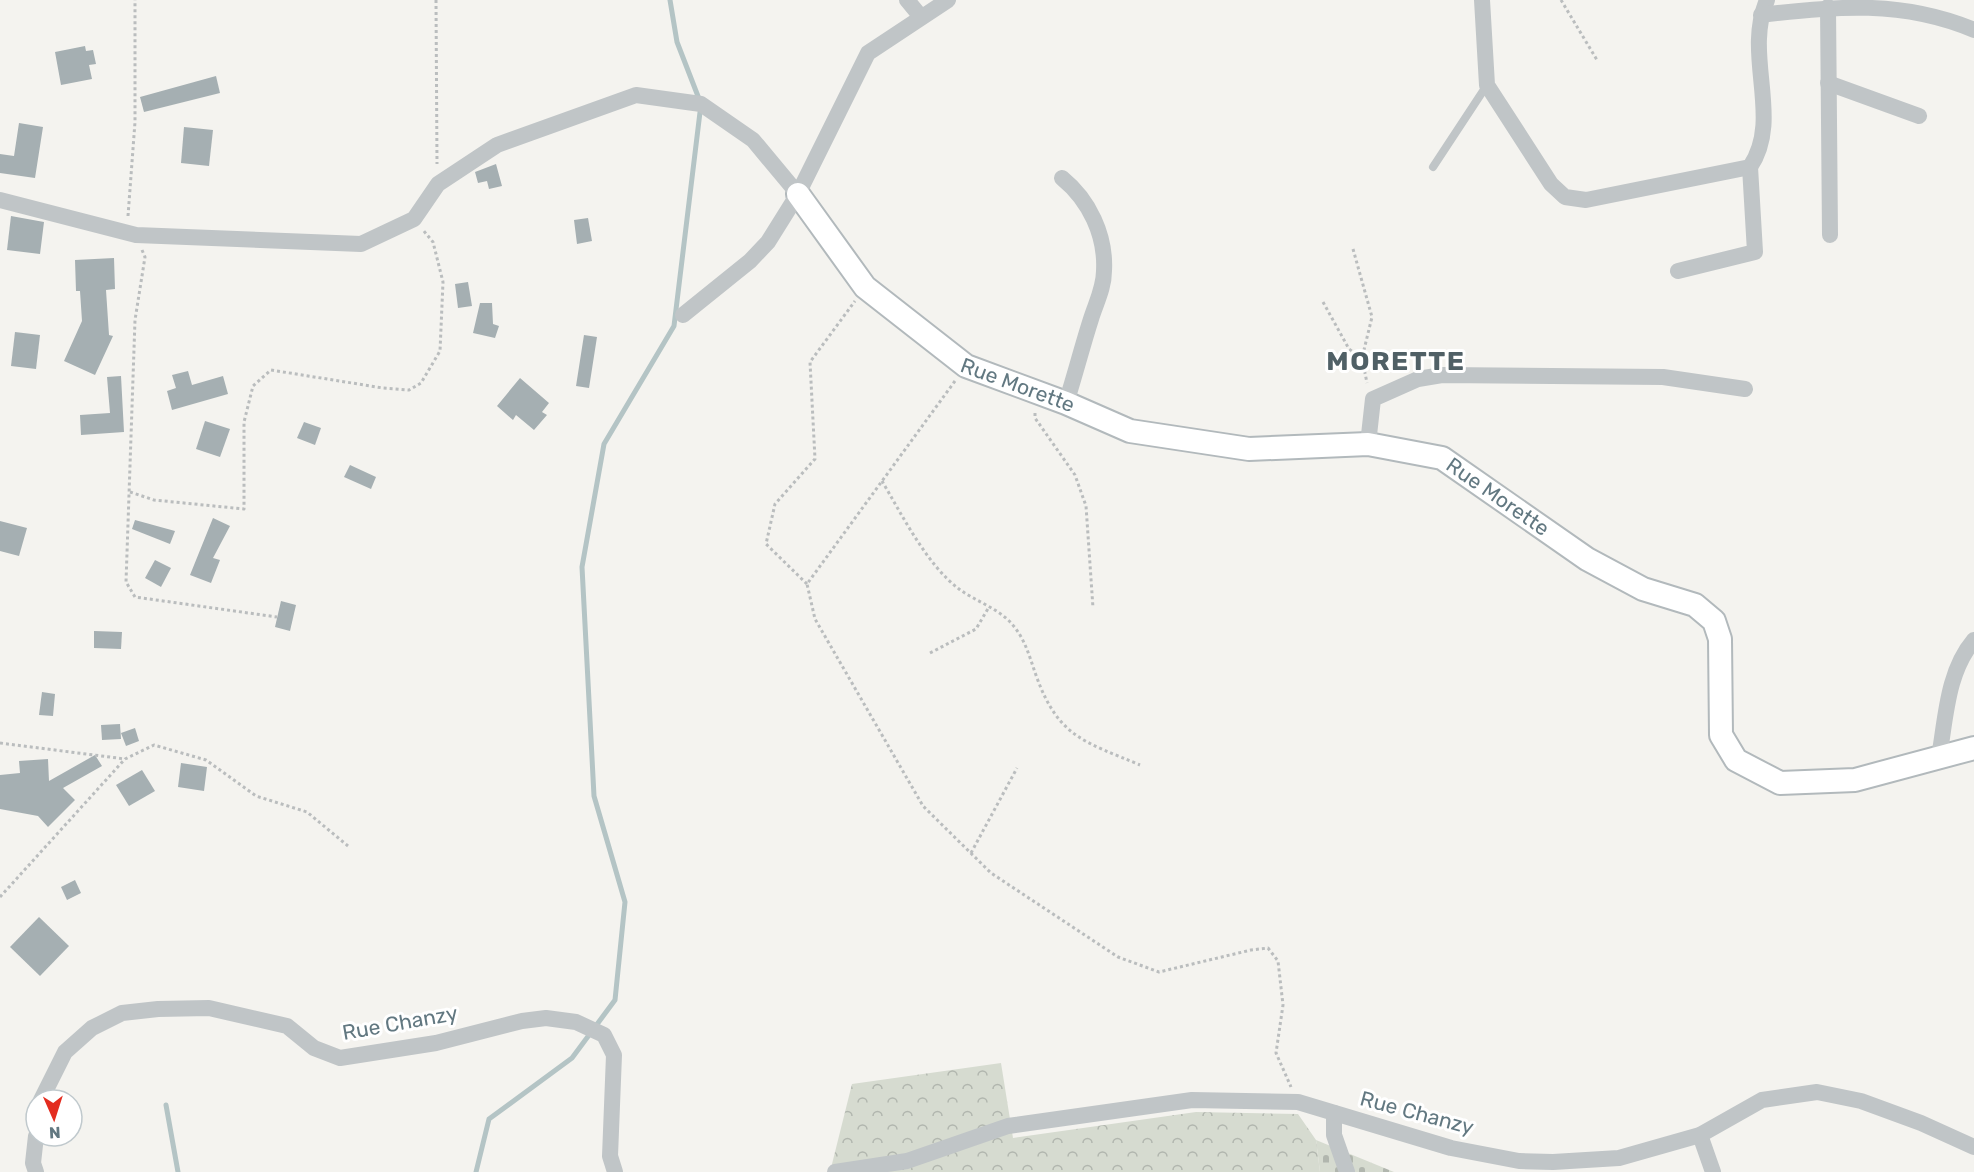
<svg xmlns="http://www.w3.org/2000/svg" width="1974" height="1172" viewBox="0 0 1974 1172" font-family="Rubik,sans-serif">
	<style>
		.forest { fill: url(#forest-crowns) }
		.cemetery { fill: url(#cemetery-stones) }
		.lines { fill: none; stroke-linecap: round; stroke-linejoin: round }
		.stream { stroke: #b4c4c5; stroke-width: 5 }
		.building { fill: #a5afb2 }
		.secondary-casing { stroke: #b2b9bc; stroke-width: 26 }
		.path { stroke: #babdbe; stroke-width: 3; stroke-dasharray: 3 3; stroke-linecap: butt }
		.lane { stroke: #c0c5c7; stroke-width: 8 }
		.street { stroke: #c0c5c7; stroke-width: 16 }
		.secondary { stroke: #fff; stroke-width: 22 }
		.labels { text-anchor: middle; stroke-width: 6; stroke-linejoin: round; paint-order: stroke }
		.street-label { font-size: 21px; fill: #627881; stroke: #fff }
		.district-label { font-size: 27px; font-weight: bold; letter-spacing: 1.5px; fill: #506066; stroke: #fff }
	</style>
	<defs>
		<pattern id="forest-crowns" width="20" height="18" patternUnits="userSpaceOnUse" patternTransform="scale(1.5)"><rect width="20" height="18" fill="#d6dbd0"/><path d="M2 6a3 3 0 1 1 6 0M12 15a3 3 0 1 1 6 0" fill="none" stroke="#b1b6ae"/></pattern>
		<pattern id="cemetery-stones" width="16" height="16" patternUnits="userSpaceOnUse" patternTransform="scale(1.5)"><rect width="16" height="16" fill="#d6dbd0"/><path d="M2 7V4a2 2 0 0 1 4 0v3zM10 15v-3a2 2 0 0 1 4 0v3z" fill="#b1b6ae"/></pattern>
	</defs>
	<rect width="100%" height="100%" fill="#f4f3ef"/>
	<polygon class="forest" points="1001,1063 1013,1138 1196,1112 1298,1114 1316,1140 1320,1172 830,1172 852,1084"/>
	<polygon class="cemetery" points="1316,1140 1394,1172 1320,1172"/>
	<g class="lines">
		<g class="stream">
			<polyline points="166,1105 178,1172"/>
			<polyline points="476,1172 489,1119 572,1058 615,1000 625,902 594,796 582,567 604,444 674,326 701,104 677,42 670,0"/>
		</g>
	</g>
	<g class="building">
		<polygon points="85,46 86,51 93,50 96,64 89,65 92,79 61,85 55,52"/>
		<polygon points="216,76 220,93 144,112 140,97"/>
		<polygon points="19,123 43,127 35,178 0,173 0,154 14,156"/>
		<polygon points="184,127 213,130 209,166 181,163"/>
		<polygon points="496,164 502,186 489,189 487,181 478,183 475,172"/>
		<polygon points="11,216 44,222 40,254 7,250"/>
		<polygon points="588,218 592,241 577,244 574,220"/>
		<polygon points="114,258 115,289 106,290 109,335 113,336 95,375 64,361 82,321 80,291 76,291 75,260"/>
		<polygon points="468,282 472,306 458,308 455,284"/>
		<polygon points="480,303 492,303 493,324 499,326 495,338 473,333"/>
		<polygon points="15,332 40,335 36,369 11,366"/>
		<polygon points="584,335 597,337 589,388 576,386"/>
		<polygon points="188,371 192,385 223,376 228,394 172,410 167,391 176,388 172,375"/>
		<polygon points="121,376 124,432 81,435 80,415 110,413 107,377"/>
		<polygon points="520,378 549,403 542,412 547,415 534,430 516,415 513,420 497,406"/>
		<polygon points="205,421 230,429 220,457 196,449"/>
		<polygon points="304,422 321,428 315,445 297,438"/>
		<polygon points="350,465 376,477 371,489 344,477"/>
		<polygon points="213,518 230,526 213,558 220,560 211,583 190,575"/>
		<polygon points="135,520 175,531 170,544 132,529"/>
		<polygon points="0,521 27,528 19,556 0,551"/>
		<polygon points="155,560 171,568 161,587 145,578"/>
		<polygon points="281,601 296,605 290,631 275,627"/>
		<polygon points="94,631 122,632 121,649 94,648"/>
		<polygon points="42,692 55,694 53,716 39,715"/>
		<polygon points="120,724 121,739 102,740 101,725"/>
		<polygon points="135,728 139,741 126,746 121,733"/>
		<polygon points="95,755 102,766 63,788 75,800 48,827 38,816 0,809 0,775 20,773 19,761 48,759 49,781"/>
		<polygon points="181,763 207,767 204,791 178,787"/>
		<polygon points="142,770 155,791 129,806 116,785"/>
		<polygon points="75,880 81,893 67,900 61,887"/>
		<polygon points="39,917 69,946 40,976 10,947"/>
	</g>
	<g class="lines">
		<defs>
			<g id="secondary">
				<path id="s1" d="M798 194 865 287 966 366 1066 403 1130 431 1249 449 1368 444 1442 458 1587 559 1643 589 1695 605 1714 621 1720 639 1721 735 1736 760 1780 783 1855 780 1974 748"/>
			</g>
		</defs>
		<use href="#secondary" class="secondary-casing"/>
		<g class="path">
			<polyline points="436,0 437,164"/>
			<polyline points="1561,0 1597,60"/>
			<polyline points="128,216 135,122 135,0"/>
			<polyline points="1353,249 1372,317 1362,358 1367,383"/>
			<polyline points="142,250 145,257 135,320 126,582 135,597 277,617"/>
			<polyline points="1323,302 1349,349 1362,358"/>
			<polyline points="955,381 807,584 815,619 923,806 991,873 1118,957 1159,972 1251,950 1268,948 1278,961 1283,1005 1276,1053 1291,1087"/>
			<polyline points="1035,413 1035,418 1075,475 1086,506 1093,608"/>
			<path d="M882 481C902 515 927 565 959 589 975 601 998 608 1012 624 1026 640 1030 659 1037 678 1059 738 1086 742 1140 765"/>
			<polyline points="130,492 154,500 244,509 244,422 253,386 271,370 383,388 409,390 421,383 440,351 443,282 433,242 423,230"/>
			<polyline points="807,584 766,544 775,504 815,459 810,362 855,301"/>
			<polyline points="930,653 976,629 989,607"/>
			<polyline points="0,743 125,759"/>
			<polyline points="971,853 1017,768"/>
			<polyline points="0,897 125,759 154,745 206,760 256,796 307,812 348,846"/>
		</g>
		<polyline class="lane" points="1433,167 1487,85"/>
		<g class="street">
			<polyline points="907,0 921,17"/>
			<path d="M1482 0 1487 85 1551 184 1565 197 1586 200 1750 167C1783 118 1743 56 1767 0"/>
			<polyline points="1828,7 1830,235"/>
			<path d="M1761 15C1835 6 1903 0 1974 30"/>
			<polyline points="1828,83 1919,116"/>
			<path d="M1062 178C1089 200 1106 235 1104 271 1104 288 1096 303 1091 319 1082 347 1075 375 1066 403"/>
			<polyline points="0,200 136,235 361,244 414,219 438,184 497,145 636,95 701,104 753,140 798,194 868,53 948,0"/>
			<polyline points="1678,271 1755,252 1750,167"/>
			<polyline points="683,315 750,261 768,242 798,194"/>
			<polyline points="1368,444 1373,399 1418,379 1442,375 1663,377 1745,389"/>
			<path d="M1939 757C1946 717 1947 672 1974 640"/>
			<polyline points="41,1100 65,1052 92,1028 122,1013 158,1009 209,1008 287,1026 314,1048 340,1058 436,1043 522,1021 546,1018 576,1022 604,1035 614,1055 610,1156 615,1172"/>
			<polyline points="1334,1113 1334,1135 1347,1172"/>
			<polyline points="1700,1135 1713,1172"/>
			<polyline points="36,1172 33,1163 36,1136"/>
			<polyline points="835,1172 907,1161 1008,1126 1192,1100 1298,1102 1451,1148 1519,1161 1553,1162 1619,1158 1700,1135 1762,1100 1817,1092 1861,1101 1921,1123 1974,1147"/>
		</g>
		<use href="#secondary" class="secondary"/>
	</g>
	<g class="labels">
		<g class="street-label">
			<text dy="7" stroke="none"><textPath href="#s1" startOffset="298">Rue Morette</textPath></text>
			<text dy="7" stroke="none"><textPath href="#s1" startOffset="802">Rue Morette</textPath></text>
			<text transform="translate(400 1023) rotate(-10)" y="7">Rue Chanzy</text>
			<text transform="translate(1417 1113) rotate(15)" y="7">Rue Chanzy</text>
		</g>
		<g class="district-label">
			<text x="1396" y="370">MORETTE</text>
		</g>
	</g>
	<g transform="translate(54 1118) rotate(177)"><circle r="28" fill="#ffffff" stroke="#c0c9cd" stroke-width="1.5"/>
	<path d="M0-4.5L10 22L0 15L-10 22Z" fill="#e32c1f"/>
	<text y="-9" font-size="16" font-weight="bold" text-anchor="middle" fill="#627881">N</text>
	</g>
</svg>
